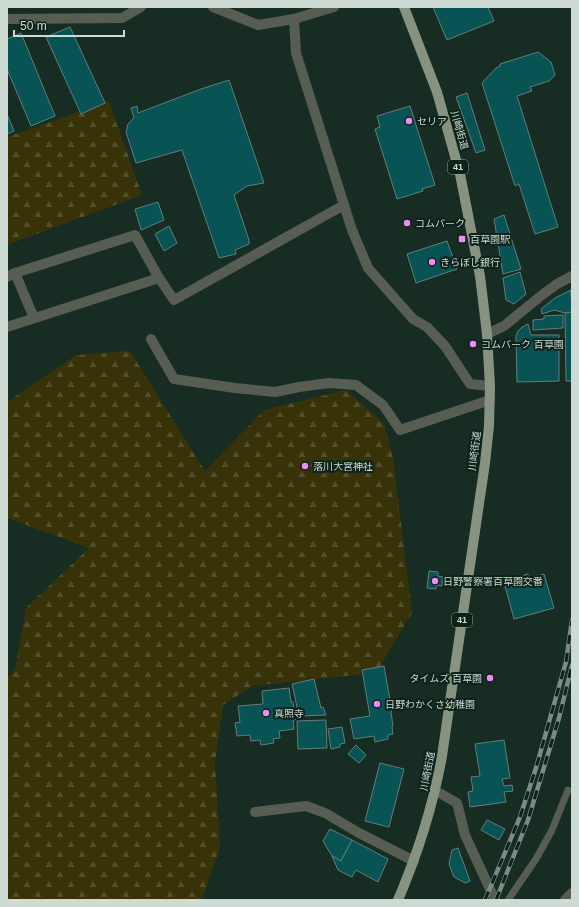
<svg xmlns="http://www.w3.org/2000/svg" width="579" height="907" viewBox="0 0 579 907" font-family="Helvetica,'Noto Sans JP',sans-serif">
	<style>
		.forest { fill: url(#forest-firs) }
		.building { fill: #085354; stroke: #617e7e }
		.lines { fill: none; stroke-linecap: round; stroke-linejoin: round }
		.service { stroke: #585d54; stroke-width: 7 }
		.minor { stroke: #585d54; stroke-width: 10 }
		.primary { stroke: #889281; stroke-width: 10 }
		.rail-casing { stroke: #7c8c85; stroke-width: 4.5 }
		.rail { stroke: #0d2219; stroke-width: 3; stroke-dasharray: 9; stroke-linecap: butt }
		.poi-dot { fill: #ef8bf7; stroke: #0d2219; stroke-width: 1.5 }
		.labels { text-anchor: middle; stroke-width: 4; stroke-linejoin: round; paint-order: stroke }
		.shield { fill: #0d2219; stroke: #94a49d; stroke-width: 1 }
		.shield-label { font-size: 9px; font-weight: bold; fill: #cedbd5 }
		.poi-label { font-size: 10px; fill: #cedbd5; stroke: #0d2219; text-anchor: start }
		.street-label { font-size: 10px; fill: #cedbd5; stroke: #0d2219 }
	</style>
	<defs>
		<pattern id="forest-firs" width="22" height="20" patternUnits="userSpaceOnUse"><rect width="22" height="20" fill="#383208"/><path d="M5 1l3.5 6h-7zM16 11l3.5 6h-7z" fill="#544f2b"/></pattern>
	</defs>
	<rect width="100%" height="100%" fill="#172c23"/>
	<g class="forest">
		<polygon points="109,101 142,195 7,245 7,137"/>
		<polygon points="130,351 205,471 264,410 346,390 384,423 393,457 412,613 376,673 252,686 223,705 215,762 220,847 202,900 7,900 7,677 15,670 26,608 89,548 7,518 7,402 76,355"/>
	</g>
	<g class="building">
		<polygon points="433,7 488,7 494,21 447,40"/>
		<polygon points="70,27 105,103 81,114 46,37"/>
		<polygon points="21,33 55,116 31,126 7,69 7,39"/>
		<polygon points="538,52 551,62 555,75 549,81 530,87 532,91 517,96 558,227 535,234 519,184 515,186 482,83 496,68 500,66 500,64"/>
		<polygon points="229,80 264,183 247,186 234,195 249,240 249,244 235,250 236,254 219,258 182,150 136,163 126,132 128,124 134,118 131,108 137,106 138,113 201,89"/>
		<polygon points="467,93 485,150 476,153 456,97"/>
		<polygon points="410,106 435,185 422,189 423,191 397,199 375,129 380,127 377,116"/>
		<polygon points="7,114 14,131 7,134"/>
		<polygon points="158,202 164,220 141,230 135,209"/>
		<polygon points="504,215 521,269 503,274 494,219"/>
		<polygon points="169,226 177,243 164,251 155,234"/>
		<polygon points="447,241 457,269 416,283 407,254"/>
		<polygon points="520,272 526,294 514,304 506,300 503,278"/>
		<polygon points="571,290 572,312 565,313 554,310 542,314 541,309 555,298"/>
		<polygon points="571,290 572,290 572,381 566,381 565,313 572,312"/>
		<polygon points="563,315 563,328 533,330 533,320 544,319 544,316"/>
		<polygon points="528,324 531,335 559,335 559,381 517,382 516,336 518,331 522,327"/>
		<polygon points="429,571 438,572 438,576 443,577 442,586 436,585 436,589 427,588"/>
		<polygon points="528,574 530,578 544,574 554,608 514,619 505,586 519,581 518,577"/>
		<polygon points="384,666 392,711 391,712 393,726 392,727 393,734 388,735 388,739 375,742 374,736 354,739 350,719 370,716 362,670"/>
		<polygon points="314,679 321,708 323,707 326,715 299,716 292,684"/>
		<polygon points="289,688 291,702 293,702 295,720 293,720 294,729 279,731 280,738 273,739 274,743 261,745 260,740 251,741 250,735 237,736 235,723 240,722 238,706 263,704 262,691"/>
		<polygon points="326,720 327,748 298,749 297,721"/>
		<polygon points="342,727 345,743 340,744 340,747 331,749 328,729"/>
		<polygon points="504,740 510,778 502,779 504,786 512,785 513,791 504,792 506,802 470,807 468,792 473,791 471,777 480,776 475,744"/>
		<polygon points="356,745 366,755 359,763 348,754"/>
		<polygon points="380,763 404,769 389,827 365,821"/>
		<polygon points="487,820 505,829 499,840 481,830"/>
		<polygon points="330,829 352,840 341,861 332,856 323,841"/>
		<polygon points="352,840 388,859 378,882 356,870 352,877 338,870 332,856 341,861"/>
		<polygon points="458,848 470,881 465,883 454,877 449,864 452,850"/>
	</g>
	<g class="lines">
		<polyline class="service" points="508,900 536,859 552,830 568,790"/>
		<g class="minor">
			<polyline points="213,7 258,25 294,19 334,7"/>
			<polyline points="7,19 122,18 141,7"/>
			<polyline points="294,19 296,53 344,205 352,230 368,268 413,319 427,327 445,346 470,384 490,386"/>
			<polyline points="15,273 34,318"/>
			<polyline points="7,277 15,273 135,235 159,278 174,300 344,205"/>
			<polyline points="7,327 159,278"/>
			<polyline points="487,334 504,326 542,295 557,284 572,276"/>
			<polyline points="151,339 174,379 235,388 275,392 299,387 329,383 356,385 383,405 400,430 490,400"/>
			<polyline points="436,791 457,803 465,835 495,900"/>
			<polyline points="255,812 306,806 325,813 359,833 414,861"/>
			<polyline points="565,900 572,893"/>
		</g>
		<path class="primary" d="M398 900C418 853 433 806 442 756L485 463 489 426 490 386 487 334 480 276 460 174 437 92 404 7"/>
		<defs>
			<g id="rail">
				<polyline points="485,900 520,817 536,768 566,662 572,620"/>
				<polyline points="496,900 528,820 559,718 572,665"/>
			</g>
		</defs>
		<use href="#rail" class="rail-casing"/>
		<use href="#rail" class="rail"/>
	</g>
	<g class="poi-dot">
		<circle cx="409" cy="121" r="4"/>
		<circle cx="407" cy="223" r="4"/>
		<rect x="458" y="235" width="8" height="8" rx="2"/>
		<circle cx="432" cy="262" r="4"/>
		<circle cx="473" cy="344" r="4"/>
		<circle cx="305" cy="466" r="4"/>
		<circle cx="435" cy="581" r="4"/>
		<circle cx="490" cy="678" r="4"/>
		<circle cx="377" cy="704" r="4"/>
		<circle cx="266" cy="713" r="4"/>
	</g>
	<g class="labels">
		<g class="shield">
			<rect x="448" y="160" width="20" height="14" rx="3"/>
			<rect x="452" y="613" width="20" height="14" rx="3"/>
		</g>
		<g class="shield-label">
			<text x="458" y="170">41</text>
			<text x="462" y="623">41</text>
		</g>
		<g class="poi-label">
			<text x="417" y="125">セリア</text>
			<text x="415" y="227">コムパーク</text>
			<text x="470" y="243">百草園駅</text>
			<text x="440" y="266">きらぼし銀行</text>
			<text x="481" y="348">コムパーク 百草園</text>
			<text x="313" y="470">落川大宮神社</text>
			<text x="443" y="585">日野警察署百草園交番</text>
			<text x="482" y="682" text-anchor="end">タイムズ 百草園</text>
			<text x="385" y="708">日野わかくさ幼稚園</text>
			<text x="274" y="717">真照寺</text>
		</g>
		<g class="street-label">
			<text transform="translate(460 130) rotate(74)" y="4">川崎街道</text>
			<text transform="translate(474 451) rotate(-83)" y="4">川崎街道</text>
			<text transform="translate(427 771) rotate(-79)" y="4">川崎街道</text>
		</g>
	</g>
	<rect width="579" height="907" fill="none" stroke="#cedbd5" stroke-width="16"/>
	<path d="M14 30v6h110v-6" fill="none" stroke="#cedbd5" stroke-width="2"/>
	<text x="20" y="30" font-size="12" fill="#cedbd5" stroke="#0d2219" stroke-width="3" paint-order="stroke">50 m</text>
</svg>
